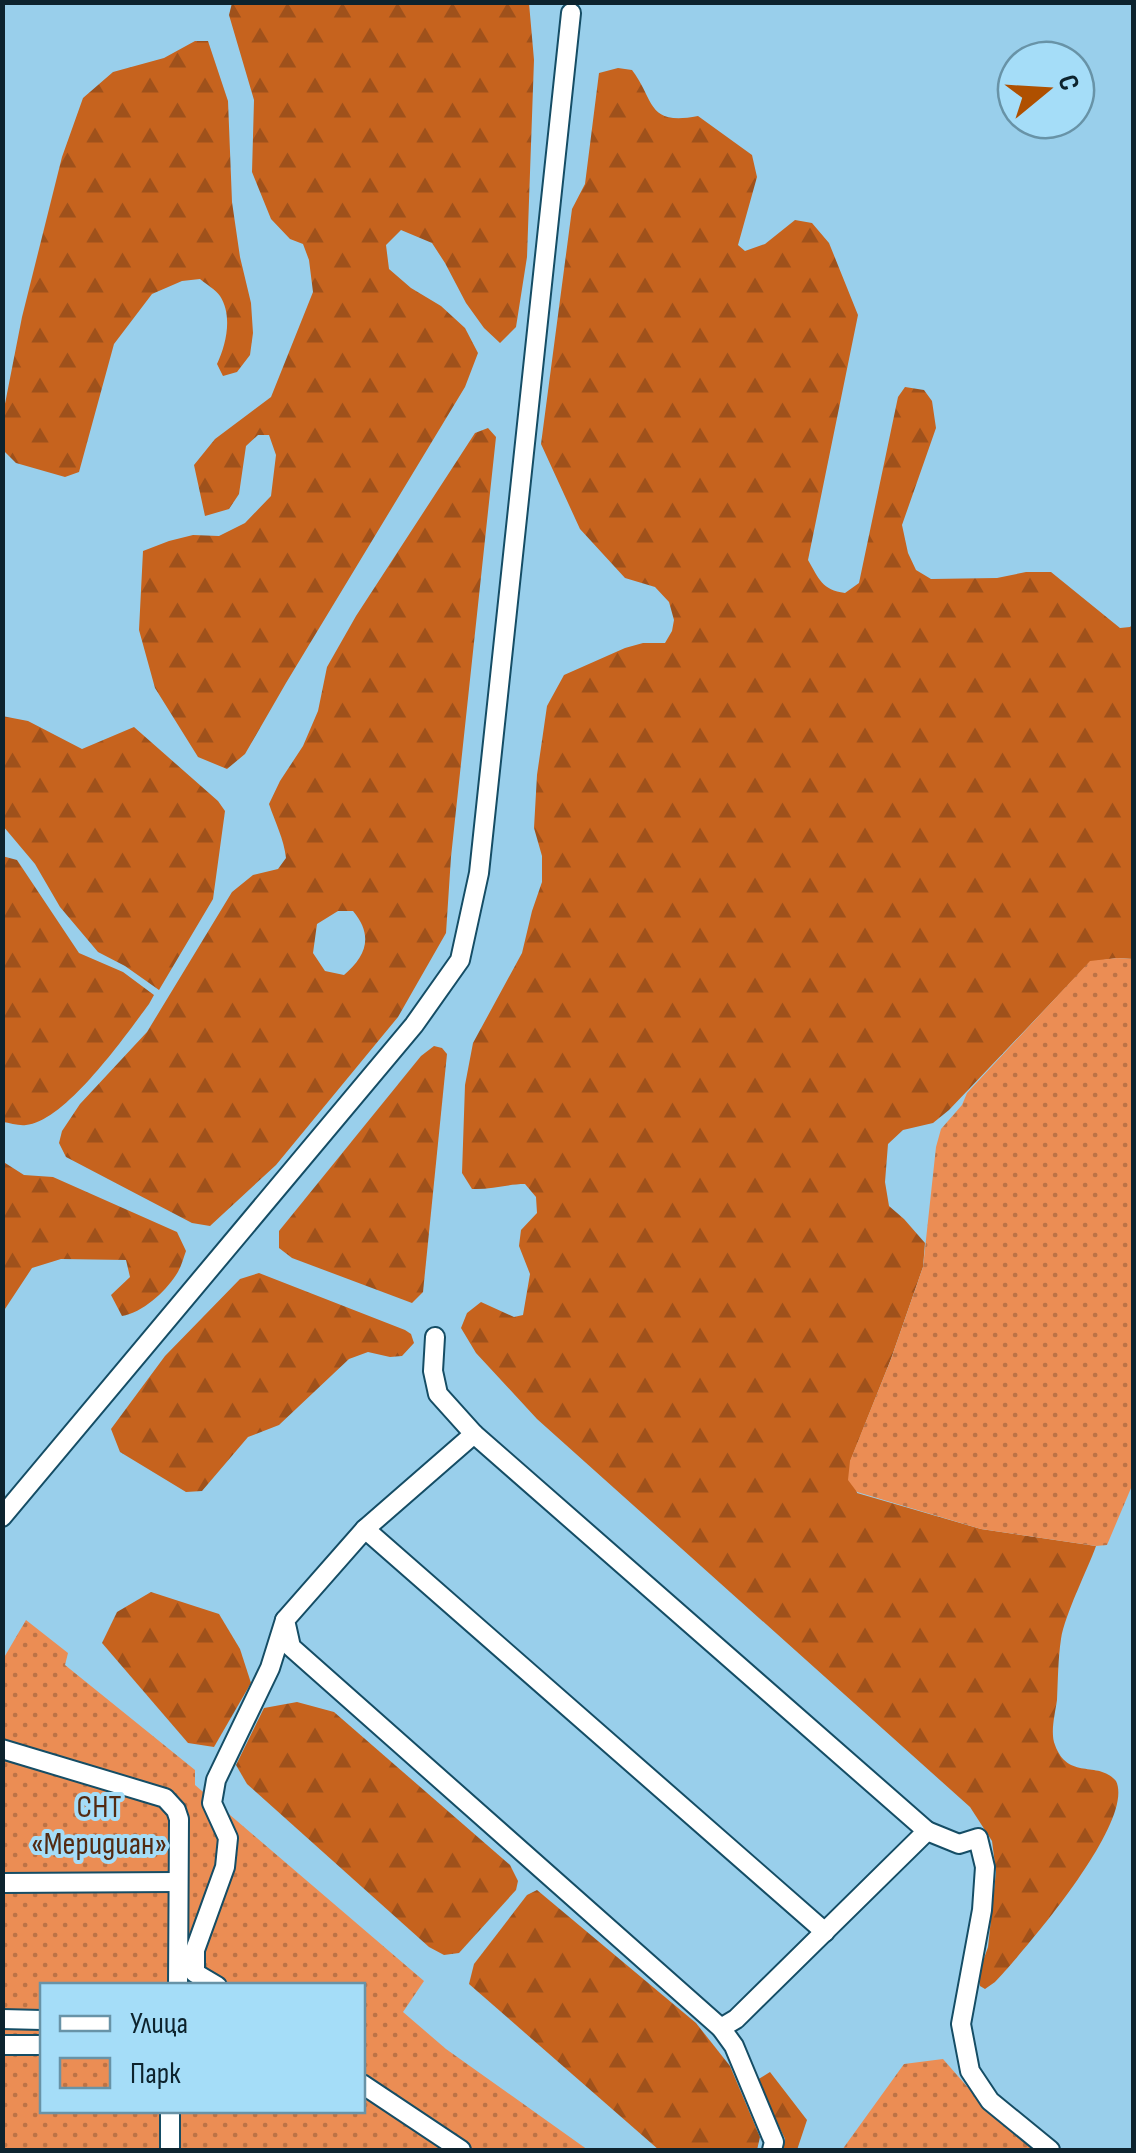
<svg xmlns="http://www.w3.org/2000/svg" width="1136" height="2153" viewBox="0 0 1136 2153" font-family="'Sofia Sans Condensed',sans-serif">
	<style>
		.forest { fill: url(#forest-firs); fill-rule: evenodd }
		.park { fill: url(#park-dots); fill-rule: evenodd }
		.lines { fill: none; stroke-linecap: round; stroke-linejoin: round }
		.minor-casing { stroke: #154d65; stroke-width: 22 }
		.minor { stroke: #fff; stroke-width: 18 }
		.labels { text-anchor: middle; stroke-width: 8; stroke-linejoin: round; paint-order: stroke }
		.park-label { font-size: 32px; fill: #532a11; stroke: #a5ddf8 }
	</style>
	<defs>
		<pattern id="forest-firs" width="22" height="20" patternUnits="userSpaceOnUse" patternTransform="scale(2.5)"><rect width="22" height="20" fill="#c6631e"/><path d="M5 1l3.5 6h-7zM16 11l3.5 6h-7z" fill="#9f511b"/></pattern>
		<pattern id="park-dots" width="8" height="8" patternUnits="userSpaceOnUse" patternTransform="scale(2.5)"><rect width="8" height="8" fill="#eb8d54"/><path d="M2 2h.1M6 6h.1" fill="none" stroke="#bd7346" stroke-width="1.8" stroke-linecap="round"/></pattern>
	</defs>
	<rect width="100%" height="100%" fill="#99cfeb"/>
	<g class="forest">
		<polygon points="232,3 529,3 534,60 527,257 516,327 500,343 484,328 466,303 445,263 432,243 401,230 386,245 389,269 411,288 441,306 465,328 478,353 465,387 286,683 245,754 227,769 198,757 155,688 139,630 143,551 169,541 193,535 219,536 245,523 271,496 276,455 269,435 258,435 246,446 239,494 229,509 205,516 194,465 215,439 271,397 313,292 309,260 303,244 290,239 271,219 252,172 254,100 229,15"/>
		<path d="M195 41H208L228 101 232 202 240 257 251 303 253 333 250 355 237 372 223 376 217 364C226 345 233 316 220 296 216 290 206 284 200 279L182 281 152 294 114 344 79 472 65 477 16 463 3 450V414L22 317 62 157 83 98 113 72 164 58Z"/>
		<path d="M618 68 632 70C655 100 646 126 698 116L752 155 757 177 738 245 745 251 765 244 795 220 812 223 829 243 858 315 808 560C819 579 822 590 845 593L859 583 898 397 905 387 924 390 932 401 936 428 902 525 908 553 916 570 931 579 997 578 1026 572H1051L1120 628 1130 627 1133 624V959L1117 958 1090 962 949 1110 933 1123 903 1130 888 1144 885 1182 889 1206 904 1219 925 1243 923 1267 891 1359 850 1462 857 1493 981 1529 1096 1546C1087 1571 1065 1614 1061 1639 1058 1659 1058 1680 1057 1700 1055 1714 1050 1733 1055 1745 1068 1781 1099 1760 1116 1781 1136 1822 1023 1952 995 1982L985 1989 980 1986 978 1975 988 1947 996 1872 992 1841 970 1807 537 1419 476 1353 461 1328 467 1313 481 1302 514 1317 523 1315 530 1274 519 1246 521 1230 537 1213 536 1197 525 1184C507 1184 490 1190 472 1189L462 1173 465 1085 473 1043 522 953 532 911 542 882V856L534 828 537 775 547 706 564 675 625 648 643 643H665L672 631 674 620 669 602 655 587 625 578 580 529 541 444 572 209 585 184 599 73Z"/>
		<path d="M488 428 496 437 451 857 446 933 398 1017 276 1165 210 1226 192 1223 66 1157 59 1143 62 1131 80 1104 147 1032 232 892 253 875 278 869 286 858C284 839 275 822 269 804L280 781 303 746 318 711 327 667 356 616 475 433ZM338 911H353C374 936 366 956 344 975L325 971 313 953 317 924Z"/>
		<polygon points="2,716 28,721 82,749 134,727 218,801 225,811 213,899 159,990 125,966 98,952 60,907 35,864 3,826"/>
		<path d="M2 856 17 860 79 953 123 972 154 995 149 1004C126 1035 65 1122 26 1125 19 1126 10 1123 3 1122Z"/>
		<polygon points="434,1046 442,1048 447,1054 423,1292 412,1303 292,1258 279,1248 279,1231 421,1056"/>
		<path d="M2 1161 24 1175 53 1177 177 1232 186 1251C183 1259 181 1268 176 1275 165 1292 142 1313 122 1316L111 1295 130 1277 126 1260 61 1259 32 1268 3 1312Z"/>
		<polygon points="259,1273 405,1330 411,1334 414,1343 402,1356 390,1357 368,1352 349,1359 279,1425 248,1437 202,1491 186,1492 120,1452 111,1429 165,1356 240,1279"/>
		<polygon points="151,1592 219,1614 240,1649 251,1683 214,1747 188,1743 102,1643 117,1612"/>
		<polygon points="297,1702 334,1712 510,1865 518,1881 516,1890 459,1953 444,1955 429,1947 247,1784 236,1765 264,1708"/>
		<polygon points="537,1890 696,2023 730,2066 760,2137 757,2150 659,2150 469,1984 474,1964 527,1895"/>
		<polygon points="770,2072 807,2120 797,2150 783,2150 785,2139 757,2080"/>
	</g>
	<g class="park">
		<polygon points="1117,958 1134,959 1134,1481 1107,1545 1096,1546 981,1529 857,1492 848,1480 850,1461 891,1359 923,1267 936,1147 941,1129 962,1105 967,1093 1090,961"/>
		<path d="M26 1620 68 1653 65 1665 195 1770V1785L424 1981 403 2012 446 2049 588 2150H3L2 1661ZM42 1986H362V2110H42Z"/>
		<polygon points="943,2059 971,2091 1041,2150 842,2150 904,2064"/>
	</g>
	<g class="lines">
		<defs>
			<g id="minor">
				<polyline points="435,1337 433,1371 438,1394 474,1434 365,1529 285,1620 291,1647 721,2028 734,2046 774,2142 772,2150"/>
				<polyline points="474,1434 927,1831 736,2019 721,2028"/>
				<polyline points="2,1517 414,1025 460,960 479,873 571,13"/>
				<polyline points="365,1529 825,1932"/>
				<polyline points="2,1749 165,1798 176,1810 179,1819 178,1986"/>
				<polyline points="927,1831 959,1844 978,1838 985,1867 982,1910 961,2024 970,2071 990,2101 1050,2150"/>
				<polyline points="2,1883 178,1882"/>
				<polyline points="217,1986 195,1973 195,1950 225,1867 228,1838 212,1803 216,1780 270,1668 285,1620"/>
				<polyline points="2,2019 42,2020"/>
				<polyline points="2,2045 42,2045"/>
				<polyline points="362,2084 461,2150"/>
				<polyline points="170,2150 170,2110"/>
			</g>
		</defs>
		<use href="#minor" class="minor-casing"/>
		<use href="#minor" class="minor"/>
	</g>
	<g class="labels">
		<g class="park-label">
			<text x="99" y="1817">СНТ<tspan x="99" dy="37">«Меридиан»</tspan></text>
		</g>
	</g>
	<rect width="1136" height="2153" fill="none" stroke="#0d232e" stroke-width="10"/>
	<rect x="40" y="1983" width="325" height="130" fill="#a5ddf8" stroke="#6893a7" stroke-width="2.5"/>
	<rect x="60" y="2016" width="50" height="15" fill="#ffffff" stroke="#6893a7" stroke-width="2.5"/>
	<text x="130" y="2033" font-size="30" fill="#0d232e">Улица</text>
	<rect x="60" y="2058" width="50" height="30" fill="url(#park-dots)" stroke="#6893a7" stroke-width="2.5"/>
	<text x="130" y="2083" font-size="30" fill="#0d232e">Парк</text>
	<g transform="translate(1046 90) rotate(72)"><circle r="48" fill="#a5ddf8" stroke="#6893a7" stroke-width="2.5"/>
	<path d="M0-8L18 38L0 25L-18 38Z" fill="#af5000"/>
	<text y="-15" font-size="28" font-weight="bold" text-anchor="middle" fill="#0d232e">С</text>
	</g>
</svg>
